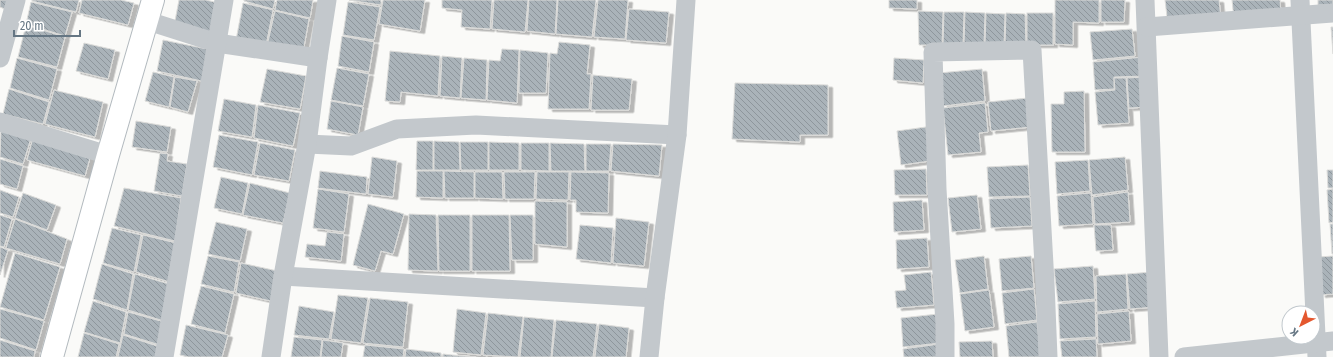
<svg xmlns="http://www.w3.org/2000/svg" width="1333" height="357" viewBox="0 0 1333 357" font-family="'Fira Sans Condensed',sans-serif">
	<style>
		.building { fill: url(#building-back-hatch); stroke: #dcdcda; filter: url(#shadow) }
		.lines { fill: none; stroke-linecap: round; stroke-linejoin: round }
		.secondary-casing { stroke: #b3babf; stroke-width: 24 }
		.minor { stroke: #c3c8cc; stroke-width: 19 }
		.secondary { stroke: #fff; stroke-width: 22 }
	</style>
	<defs>
		<pattern id="building-back-hatch" width="6" height="6" patternUnits="userSpaceOnUse"><rect width="6" height="6" fill="#aab3b9"/><path d="M-1 5l2 2M0 0l6 6M5-1l2 2" fill="none" stroke="#8e969c"/></pattern>
		<filter id="shadow"><feDropShadow dx="4.5" dy="2.5" stdDeviation="0" flood-color="#0004"/></filter>
	</defs>
	<rect width="100%" height="100%" fill="#fafaf8"/>
	<g class="building">
		<polygon points="0,0 10,0 7,10 0,7"/>
		<polygon points="32,0 79,0 76,12 32,1"/>
		<polygon points="82,0 121,0 134,3 128,25 79,13"/>
		<polygon points="179,0 206,0 218,3 213,33 174,26"/>
		<polygon points="244,0 275,0 273,9 244,1"/>
		<polygon points="277,0 313,0 310,18 275,10"/>
		<polygon points="349,0 381,0 381,5"/>
		<polygon points="383,0 425,0 420,31 379,24"/>
		<polygon points="442,0 492,0 490,29 461,27 462,10 442,8"/>
		<polygon points="494,0 528,0 525,32 492,29"/>
		<polygon points="529,0 557,0 555,34 527,31"/>
		<polygon points="558,0 596,0 592,37 556,34"/>
		<polygon points="598,0 628,0 625,39 594,37"/>
		<polygon points="889,0 917,0 917,9 889,8"/>
		<polygon points="1055,0 1099,0 1099,23 1073,22 1073,45 1055,44"/>
		<polygon points="1101,0 1125,0 1124,22 1101,22"/>
		<polygon points="1165,0 1219,0 1221,19 1168,25"/>
		<polygon points="1232,0 1280,0 1281,13 1234,19"/>
		<rect x="1318" y="0" width="15" height="5"/>
		<polygon points="31,2 72,12 65,36 26,24"/>
		<polygon points="348,2 380,7 374,40 343,35"/>
		<polygon points="243,3 273,10 266,45 236,40"/>
		<polygon points="629,9 669,12 666,43 626,40"/>
		<polygon points="275,11 309,19 303,52 267,46"/>
		<polygon points="918,11 943,12 942,45 919,45"/>
		<polygon points="944,12 964,12 963,45 943,45"/>
		<polygon points="965,12 985,13 984,45 964,45"/>
		<polygon points="986,13 1005,14 1004,45 985,45"/>
		<polygon points="1006,13 1025,14 1026,45 1005,45"/>
		<rect x="1027" y="13" width="26" height="32"/>
		<polygon points="26,25 65,37 57,67 18,57"/>
		<polygon points="1331,27 1333,27 1333,54"/>
		<polygon points="1132,29 1135,56 1093,60 1090,32"/>
		<polygon points="342,36 374,42 369,72 338,66"/>
		<polygon points="163,40 212,50 206,82 157,71"/>
		<polygon points="559,42 590,45 587,74 591,74 589,109 548,109 550,53 557,54"/>
		<polygon points="84,43 115,50 108,79 76,71"/>
		<polygon points="502,49 519,50 517,103 487,100 489,60 500,61"/>
		<polygon points="520,50 548,53 546,93 519,93"/>
		<polygon points="390,51 440,56 438,96 401,92 400,102 385,101"/>
		<polygon points="442,56 462,58 460,98 440,96"/>
		<polygon points="1143,57 1145,76 1114,77 1114,89 1095,90 1093,62"/>
		<polygon points="17,58 57,69 49,100 10,88"/>
		<polygon points="464,58 487,60 486,100 461,98"/>
		<polygon points="894,58 924,60 923,83 893,80"/>
		<polygon points="337,68 369,74 363,106 331,100"/>
		<polygon points="267,69 306,76 300,109 260,102"/>
		<polygon points="982,69 985,101 943,106 939,73"/>
		<polygon points="153,72 174,77 169,107 145,101"/>
		<polygon points="593,75 632,79 629,110 591,110"/>
		<polygon points="175,77 197,81 188,112 170,107"/>
		<polygon points="1146,77 1148,107 1129,108 1127,78"/>
		<polygon points="1114,78 1126,78 1129,123 1098,125 1095,92 1115,90"/>
		<polygon points="735,83 828,85 828,135 800,135 800,142 732,139"/>
		<polygon points="9,89 49,102 43,124 3,114"/>
		<polygon points="54,90 103,102 95,137 45,124"/>
		<polygon points="1084,91 1085,152 1052,152 1051,104 1064,104 1064,92"/>
		<polygon points="1028,98 1031,127 991,131 988,102"/>
		<polygon points="224,99 256,105 252,137 218,131"/>
		<polygon points="331,101 363,107 358,135 327,129"/>
		<polygon points="985,103 988,132 979,133 981,152 948,155 943,108"/>
		<polygon points="258,105 300,113 293,146 254,138"/>
		<polygon points="136,121 171,127 167,152 132,147"/>
		<polygon points="926,127 930,161 901,165 897,131"/>
		<polygon points="1,129 31,138 23,164 0,157"/>
		<polygon points="219,135 258,142 252,175 213,167"/>
		<polygon points="33,138 91,154 85,176 27,160"/>
		<polygon points="417,141 433,141 433,170 416,170"/>
		<polygon points="434,141 459,142 460,170 434,170"/>
		<polygon points="460,142 488,142 488,170 461,170"/>
		<polygon points="489,142 519,143 519,170 489,170"/>
		<polygon points="260,143 295,150 289,181 254,175"/>
		<polygon points="521,143 549,143 549,171 521,170"/>
		<polygon points="550,143 584,144 585,171 551,171"/>
		<polygon points="586,144 611,144 609,171 586,171"/>
		<polygon points="613,144 662,145 659,176 611,171"/>
		<polygon points="160,153 168,154 167,161 187,164 182,196 154,191"/>
		<polygon points="372,157 397,161 393,197 368,194"/>
		<polygon points="1125,157 1128,190 1092,195 1089,160"/>
		<polygon points="0,159 23,166 17,189 0,184"/>
		<polygon points="1088,160 1090,191 1057,194 1055,162"/>
		<polygon points="1028,165 1030,196 989,197 987,167"/>
		<polygon points="926,169 927,195 895,195 894,170"/>
		<polygon points="1327,170 1333,170 1333,188 1328,188"/>
		<polygon points="320,171 367,177 366,194 318,188"/>
		<polygon points="417,171 443,171 443,198 416,197"/>
		<polygon points="444,171 474,172 474,198 445,198"/>
		<polygon points="475,172 502,172 503,199 475,198"/>
		<polygon points="504,172 535,172 534,199 505,199"/>
		<polygon points="537,172 569,172 568,200 536,199"/>
		<polygon points="571,172 609,173 608,213 576,212 576,200 570,200"/>
		<polygon points="221,177 248,183 242,214 214,208"/>
		<polygon points="250,183 290,193 283,223 243,215"/>
		<polygon points="124,188 181,198 175,241 114,226"/>
		<polygon points="318,189 349,194 344,232 313,228"/>
		<polygon points="1333,189 1333,222 1329,223 1327,190"/>
		<polygon points="0,190 19,197 13,217 0,213"/>
		<polygon points="1128,192 1130,222 1095,224 1093,197"/>
		<polygon points="23,193 56,205 47,230 15,218"/>
		<polygon points="1091,193 1093,224 1059,226 1057,196"/>
		<polygon points="977,195 981,229 952,232 948,198"/>
		<polygon points="1030,197 1032,226 991,228 989,199"/>
		<polygon points="922,200 924,230 894,232 893,202"/>
		<polygon points="535,201 567,202 567,247 535,244"/>
		<polygon points="368,204 404,214 393,254 381,251 375,271 353,265"/>
		<polygon points="409,214 436,215 438,271 408,270"/>
		<polygon points="0,215 12,219 4,247 0,246"/>
		<polygon points="438,215 470,215 470,271 439,271"/>
		<polygon points="472,215 509,215 510,271 472,271"/>
		<polygon points="510,215 533,215 533,260 512,260"/>
		<polygon points="616,218 649,222 644,266 613,263"/>
		<polygon points="15,219 67,239 60,264 6,248"/>
		<polygon points="216,222 247,229 240,261 208,254"/>
		<polygon points="1330,224 1333,224 1333,254 1332,254"/>
		<polygon points="580,225 613,228 611,263 576,259"/>
		<polygon points="1094,225 1111,225 1113,250 1096,251"/>
		<polygon points="112,228 141,235 134,272 103,263"/>
		<polygon points="327,232 344,234 341,261 305,257 307,244 325,246"/>
		<polygon points="143,235 176,243 170,282 136,272"/>
		<polygon points="927,238 929,267 897,269 896,240"/>
		<polygon points="0,247 8,250 0,275"/>
		<polygon points="15,253 60,267 44,320 0,307"/>
		<polygon points="208,256 239,262 234,292 201,284"/>
		<polygon points="984,256 988,289 960,293 955,260"/>
		<polygon points="1031,256 1034,288 1002,291 999,259"/>
		<polygon points="1333,256 1333,294 1321,295 1319,257"/>
		<polygon points="241,263 282,272 275,302 236,293"/>
		<polygon points="102,264 133,274 127,310 93,299"/>
		<polygon points="1093,266 1095,299 1058,302 1054,269"/>
		<polygon points="931,272 934,305 897,308 895,291 906,290 904,275"/>
		<polygon points="1152,272 1155,307 1130,309 1127,274"/>
		<polygon points="135,274 169,284 164,321 128,310"/>
		<polygon points="1126,274 1128,309 1097,312 1096,276"/>
		<polygon points="201,286 234,294 225,333 191,324"/>
		<polygon points="1034,289 1037,320 1005,324 1002,293"/>
		<polygon points="989,290 994,327 965,331 960,294"/>
		<polygon points="338,295 368,298 361,343 331,339"/>
		<polygon points="370,298 408,302 403,347 363,343"/>
		<polygon points="93,301 126,312 120,343 84,332"/>
		<polygon points="1095,301 1096,337 1060,339 1058,304"/>
		<polygon points="299,306 334,312 329,339 294,335"/>
		<polygon points="0,309 44,321 36,350 0,338"/>
		<polygon points="457,309 486,313 481,355 453,352"/>
		<polygon points="1129,311 1131,341 1098,344 1097,314"/>
		<polygon points="128,312 164,322 160,345 124,334"/>
		<polygon points="488,313 523,317 518,357 483,355"/>
		<polygon points="938,314 940,343 903,347 901,318"/>
		<polygon points="524,317 554,320 551,357 520,357"/>
		<polygon points="556,320 597,324 593,357 552,357"/>
		<polygon points="1037,322 1041,357 1009,357 1006,326"/>
		<polygon points="599,324 629,328 626,357 595,357"/>
		<polygon points="186,325 228,335 222,357 189,357 180,355"/>
		<polygon points="84,333 119,344 116,357 78,357"/>
		<polygon points="123,335 160,347 159,357 118,357"/>
		<polygon points="294,337 322,340 320,357 291,357"/>
		<polygon points="1096,339 1097,357 1062,357 1060,341"/>
		<polygon points="0,340 35,351 34,357 0,357"/>
		<polygon points="323,340 343,343 341,357 321,357"/>
		<polygon points="992,341 993,357 960,357 959,342"/>
		<polygon points="940,344 941,357 904,357 903,349"/>
		<polygon points="365,345 404,349 403,357 363,357"/>
		<polygon points="406,349 441,353 441,357 405,357"/>
		<polygon points="443,354 452,355 476,357 443,357"/>
	</g>
	<g class="lines">
		<defs>
			<polyline id="secondary" points="52,357 108,155 153,0"/>
		</defs>
		<use href="#secondary" class="secondary-casing"/>
		<g class="minor">
			<polyline points="1145,0 1159,357"/>
			<polyline points="1300,0 1317,357"/>
			<polyline points="148,21 217,43 318,58"/>
			<polyline points="1147,27 1333,13"/>
			<polyline points="0,58 16,0"/>
			<polyline points="0,122 108,155"/>
			<polyline points="307,144 351,146 397,129 476,125 677,135"/>
			<polyline points="283,276 655,298"/>
			<polyline points="164,357 224,0"/>
			<polyline points="271,357 283,276 307,144 318,58 327,0"/>
			<polyline points="649,357 655,298 677,135 686,0"/>
			<polyline points="945,357 945,324 937,189 933,52 1032,50 1045,283 1048,357"/>
			<polyline points="1184,357 1333,341"/>
		</g>
		<use href="#secondary" class="secondary"/>
	</g>
	<g transform="translate(1301 325) rotate(222)"><circle r="19" fill="#ffffff" stroke="#c1c8cd"/>
	<path d="M0-3L7 15L0 10L-7 15Z" fill="#e4572e"/>
	<text y="-6" font-size="11" font-weight="bold" text-anchor="middle" fill="#657683">K</text>
	</g>
	<path d="M14 30v6h66v-6" fill="none" stroke="#657683" stroke-width="2"/>
	<text x="20" y="30" font-size="12" fill="#657683" stroke="#ffffff" stroke-width="3" paint-order="stroke">20 m</text>
</svg>
